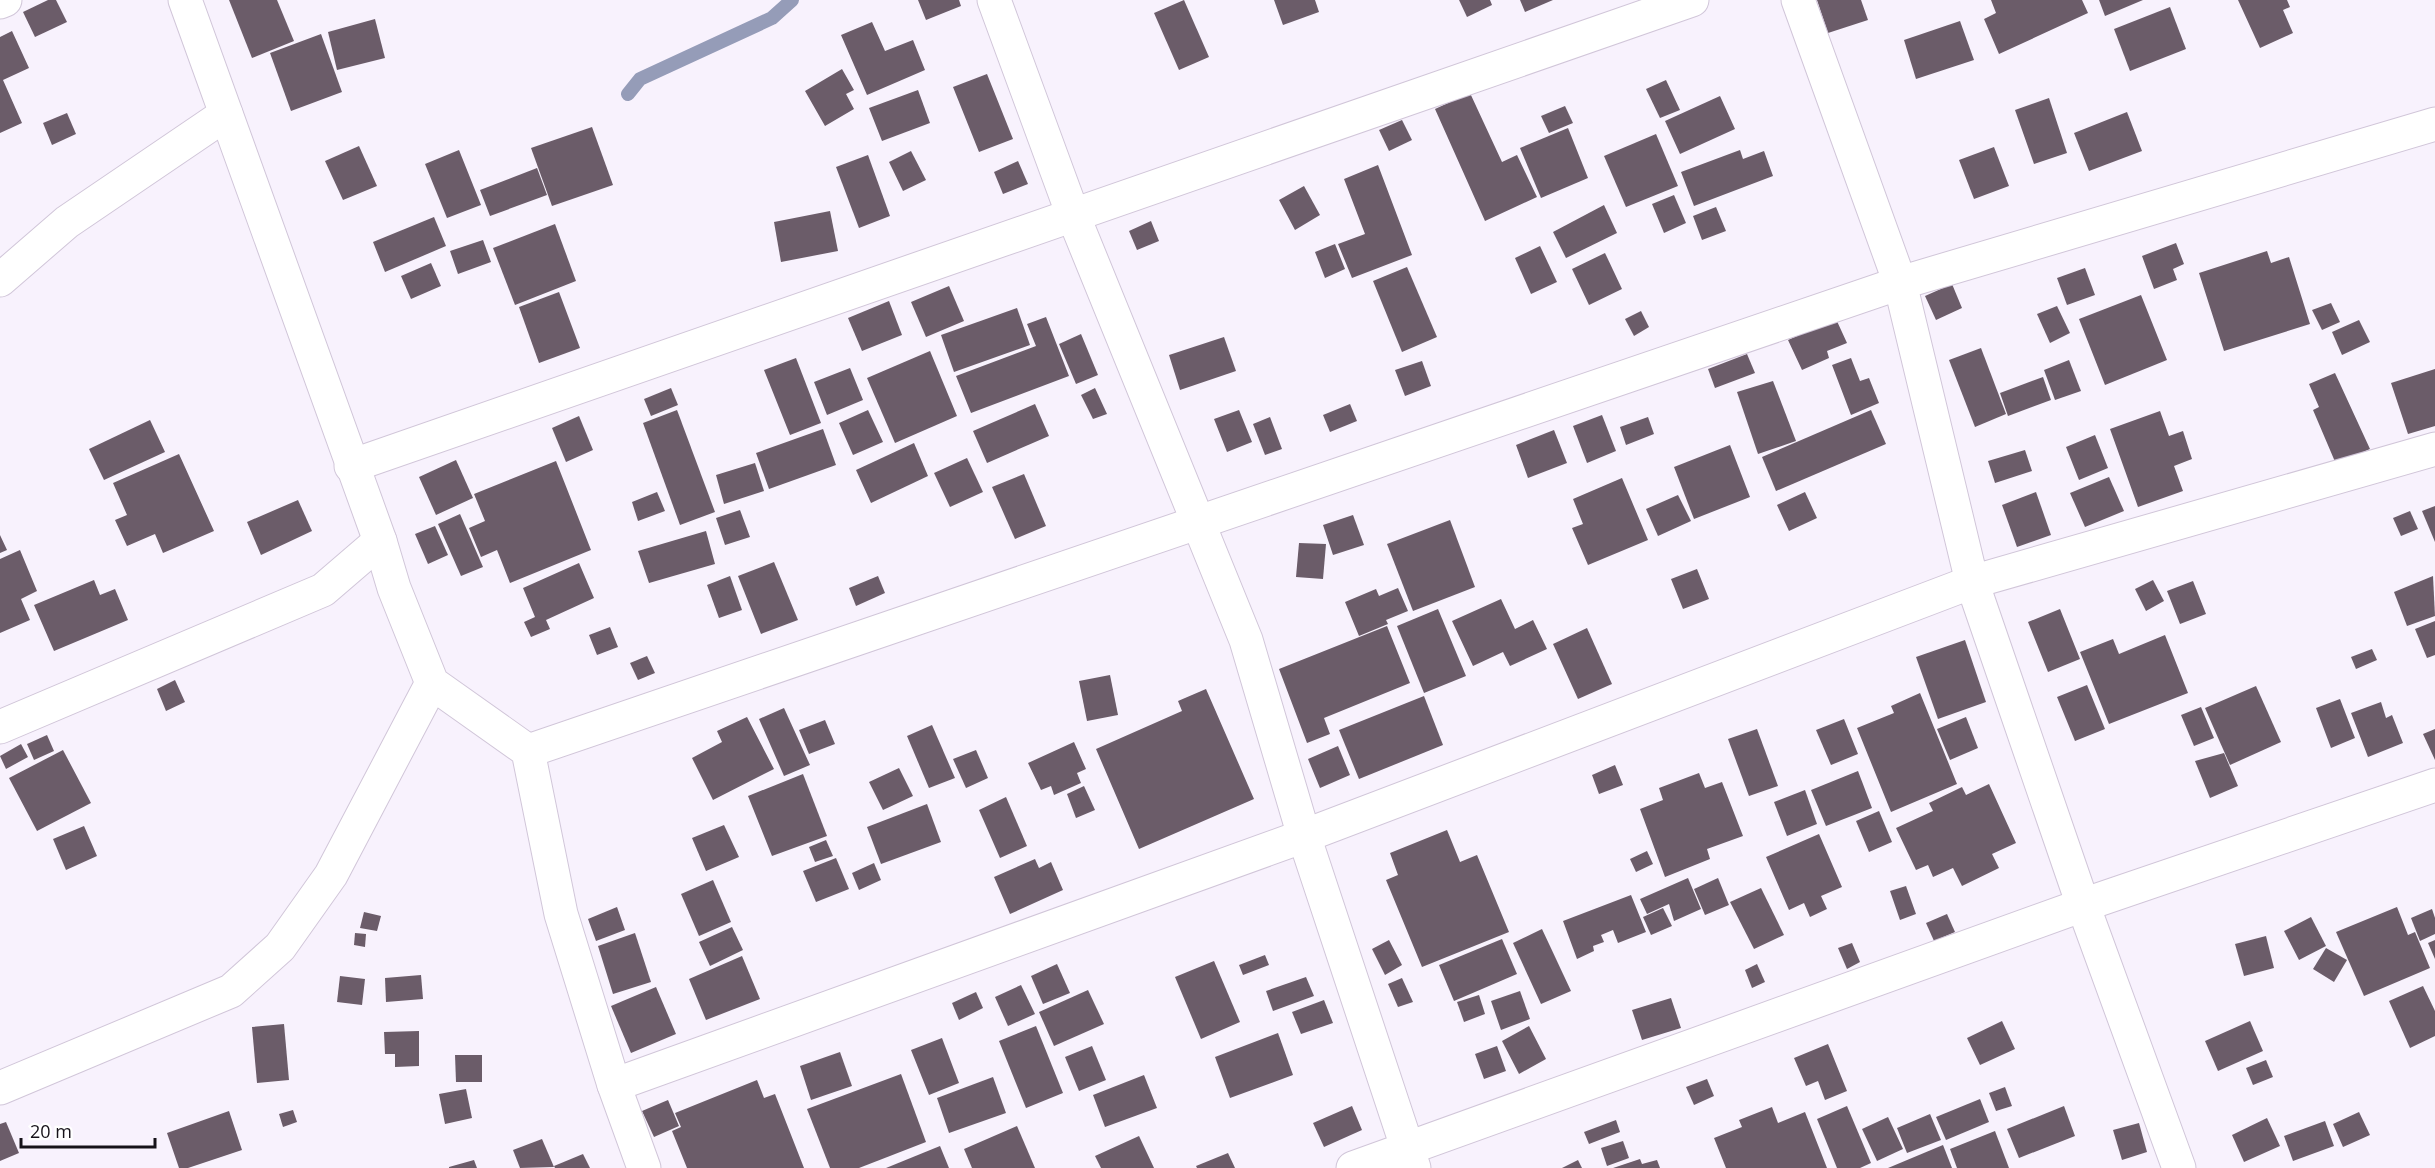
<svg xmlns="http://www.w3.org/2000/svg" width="2435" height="1168" viewBox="0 0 2435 1168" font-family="'Open Sans',sans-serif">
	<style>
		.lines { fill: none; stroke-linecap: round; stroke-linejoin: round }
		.stream { stroke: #959cb8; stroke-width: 14 }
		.building { fill: #6b5c69 }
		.minor-casing { stroke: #d1c6d9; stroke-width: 35 }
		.minor { stroke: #fff; stroke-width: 33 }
	</style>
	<rect width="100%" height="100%" fill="#f8f2fd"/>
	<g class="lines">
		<polyline class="stream" points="628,94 640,79 772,18 792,0"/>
	</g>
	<g class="building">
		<polygon points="48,0 56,0 67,22 35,37 23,12"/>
		<polygon points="229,0 277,0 294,41 252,58"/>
		<polygon points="918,0 959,0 961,6 926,20"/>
		<polygon points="1184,0 1209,57 1179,70 1154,13"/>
		<polygon points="1274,0 1315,0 1319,12 1283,25"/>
		<polygon points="1459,0 1490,0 1492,5 1467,17"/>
		<polygon points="1520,0 1553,0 1525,12"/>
		<polygon points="1817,0 1861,0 1868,20 1828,33"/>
		<polygon points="1991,0 2082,0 2088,13 1999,54 1984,19 1996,13"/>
		<polygon points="2099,0 2143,0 2105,16"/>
		<polygon points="2238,0 2287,0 2290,7 2283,10 2293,33 2260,48"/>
		<polygon points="2170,7 2186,49 2130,71 2114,29"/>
		<polygon points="375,19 385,58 337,70 328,32"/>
		<polygon points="1960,21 1974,60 1916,79 1904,40"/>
		<polygon points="872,22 885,51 913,40 925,70 867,95 841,35"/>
		<polygon points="12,31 29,68 3,80 22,123 0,133 0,37"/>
		<polygon points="321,34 342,92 291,111 270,53"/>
		<polygon points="842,69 854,90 846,94 854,109 825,126 805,91"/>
		<polygon points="987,74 1013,139 979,152 953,87"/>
		<polygon points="1666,80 1680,110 1660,118 1646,89"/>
		<polygon points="918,90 930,123 882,141 869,108"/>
		<polygon points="1470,93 1502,162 1517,155 1537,197 1485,221 1435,109"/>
		<polygon points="1720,96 1735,129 1680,154 1665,121"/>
		<polygon points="2049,98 2067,153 2034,164 2015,110"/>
		<polygon points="1565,106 1573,123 1549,133 1541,116"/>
		<polygon points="2127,112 2142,151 2089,171 2074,133"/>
		<polygon points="67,113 76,134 52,145 43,123"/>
		<polygon points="1402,120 1412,140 1389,151 1379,130"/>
		<polygon points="592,127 613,185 552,206 531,148"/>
		<polygon points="1568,128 1588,178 1541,198 1520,148"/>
		<polygon points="1656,134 1678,186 1626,207 1604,156"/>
		<polygon points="359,146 377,186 343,200 325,161"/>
		<polygon points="1994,147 2009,186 1974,199 1959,160"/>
		<polygon points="459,150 481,205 447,218 425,164"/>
		<polygon points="1740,150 1743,159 1764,151 1773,176 1694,206 1681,172"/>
		<polygon points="911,151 926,180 903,191 889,162"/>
		<polygon points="868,155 890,216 859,228 836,167"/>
		<polygon points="1018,161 1028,184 1003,194 994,172"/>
		<polygon points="1378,165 1412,255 1352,278 1338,244 1365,234 1344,179"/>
		<polygon points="537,168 547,195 490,216 480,190"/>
		<polygon points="1304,186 1320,215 1295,230 1279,200"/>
		<polygon points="1674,195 1686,223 1664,233 1652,204"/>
		<polygon points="1604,205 1617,233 1566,258 1553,232"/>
		<polygon points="1716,207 1726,231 1702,240 1693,216"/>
		<polygon points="830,211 838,251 781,262 774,222"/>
		<polygon points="434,217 446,246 385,272 373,242"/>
		<polygon points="1151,221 1159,241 1137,250 1129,231"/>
		<polygon points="555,224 576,281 515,305 493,248"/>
		<polygon points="483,240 491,262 458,274 450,251"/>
		<polygon points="2176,243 2184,264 2173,269 2177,280 2154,289 2142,256"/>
		<polygon points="1335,244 1345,269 1325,278 1315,252"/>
		<polygon points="1540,246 1557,282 1531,294 1515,258"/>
		<polygon points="2267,251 2271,263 2289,257 2310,324 2224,351 2199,273"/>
		<polygon points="1605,253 1622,289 1589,305 1572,269"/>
		<polygon points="431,263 441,286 411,299 401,276"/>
		<polygon points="1407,267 1437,337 1402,352 1373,281"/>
		<polygon points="2085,268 2095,295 2067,305 2057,278"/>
		<polygon points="1952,284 1962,308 1936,320 1925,296"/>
		<polygon points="949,286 964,321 926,337 911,302"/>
		<polygon points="559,292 580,348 539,363 519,307"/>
		<polygon points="2141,295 2167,360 2105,385 2079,319"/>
		<polygon points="889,301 902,335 862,351 848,318"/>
		<polygon points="2331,303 2340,322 2322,330 2312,310"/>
		<polygon points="2057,306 2070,333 2050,343 2037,314"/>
		<polygon points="1017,308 1030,345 954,372 941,335"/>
		<polygon points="1641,311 1649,327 1634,336 1625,319"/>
		<polygon points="1046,317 1069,376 971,413 956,376 1036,346 1027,324"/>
		<polygon points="1836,319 1847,343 1827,351 1829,358 1802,370 1788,340"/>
		<polygon points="2359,320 2370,342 2342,355 2332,332"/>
		<polygon points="1081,334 1098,375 1076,384 1059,344"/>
		<polygon points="1224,337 1236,371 1180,390 1169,355"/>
		<polygon points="1981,348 2006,414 1975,427 1949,360"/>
		<polygon points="930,351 957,416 895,443 867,378"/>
		<polygon points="1747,354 1755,373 1715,388 1708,369"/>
		<polygon points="796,358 821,423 790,435 764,370"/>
		<polygon points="1851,358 1860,381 1869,378 1879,403 1851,415 1832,365"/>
		<polygon points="2069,360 2081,391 2055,400 2044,370"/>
		<polygon points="1422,361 1431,386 1405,396 1395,370"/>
		<polygon points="850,368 863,400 827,415 814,382"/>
		<polygon points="2435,369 2435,426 2408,434 2391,383"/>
		<polygon points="2335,373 2370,449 2336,464 2313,410 2319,407 2309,384"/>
		<polygon points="2043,377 2051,400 2008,416 2000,393"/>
		<polygon points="1773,381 1796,441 1758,454 1737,392"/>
		<polygon points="671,388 678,405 651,416 644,399"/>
		<polygon points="1095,388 1107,414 1093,419 1081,395"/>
		<polygon points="1035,404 1049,436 987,463 973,431"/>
		<polygon points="1350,404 1357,421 1330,432 1323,415"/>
		<polygon points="677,410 715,512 680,525 643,423"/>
		<polygon points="868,410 883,442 853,455 839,423"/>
		<polygon points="1239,410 1252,442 1227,452 1214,419"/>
		<polygon points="1871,410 1886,444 1776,491 1762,457"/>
		<polygon points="2160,411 2169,436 2183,431 2192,459 2174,466 2183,491 2138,507 2110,429"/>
		<polygon points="1602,415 1616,451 1587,463 1573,426"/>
		<polygon points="579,416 593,450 566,462 552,428"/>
		<polygon points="1270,417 1282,449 1265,455 1253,424"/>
		<polygon points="1648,417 1654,434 1626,445 1620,427"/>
		<polygon points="150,420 165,452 104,480 89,449"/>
		<polygon points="823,429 836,465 769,489 756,453"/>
		<polygon points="1554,430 1567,463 1528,478 1516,445"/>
		<polygon points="2095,435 2108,468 2079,480 2066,447"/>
		<polygon points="914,443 928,476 871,503 856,470"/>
		<polygon points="1730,445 1750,497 1694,519 1674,467"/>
		<polygon points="2025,450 2032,471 1995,483 1988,461"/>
		<polygon points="179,454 214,531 163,553 155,534 127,546 115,520 127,515 113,483"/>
		<polygon points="967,458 983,492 950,507 934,473"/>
		<polygon points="456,460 473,498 436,515 419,477"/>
		<polygon points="556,461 591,550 510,583 497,550 481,557 469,528 485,521 474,494"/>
		<polygon points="755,463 764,491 724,504 716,475"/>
		<polygon points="1024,474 1046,526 1015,539 992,487"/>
		<polygon points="2109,477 2124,511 2085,527 2070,493"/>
		<polygon points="1622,478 1648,540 1588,565 1572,528 1583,524 1573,499"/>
		<polygon points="657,492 665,511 638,521 632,502"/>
		<polygon points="1805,492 1817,518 1789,531 1777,505"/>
		<polygon points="2036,492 2051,535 2017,547 2002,505"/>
		<polygon points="1678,495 1691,521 1658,536 1646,509"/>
		<polygon points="298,500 312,531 261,555 247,522"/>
		<polygon points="2435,506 2435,542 2422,511"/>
		<polygon points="740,510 750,537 725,545 716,518"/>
		<polygon points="2410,511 2418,529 2401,536 2393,518"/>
		<polygon points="460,514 483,567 461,576 438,524"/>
		<polygon points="1353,515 1364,545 1333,555 1323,525"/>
		<polygon points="1450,520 1475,587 1413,611 1387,544"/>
		<polygon points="435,526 448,555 428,564 415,534"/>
		<polygon points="706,531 715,564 649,583 638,551"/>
		<polygon points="0,535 7,550 0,553"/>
		<polygon points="1299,543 1326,544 1323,579 1296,577"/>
		<polygon points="20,550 37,591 21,599 30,620 0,633 0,559"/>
		<polygon points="774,562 798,620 761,634 738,576"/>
		<polygon points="579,563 594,598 546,620 550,629 531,637 524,622 535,617 523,588"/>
		<polygon points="1697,569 1709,599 1683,609 1671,579"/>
		<polygon points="730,576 742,610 719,618 707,585"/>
		<polygon points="878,576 885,593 856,606 849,588"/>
		<polygon points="2433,576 2435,616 2407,626 2394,592"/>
		<polygon points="94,580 100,595 115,589 128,620 54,651 34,605"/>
		<polygon points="2153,580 2164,601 2146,611 2135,589"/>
		<polygon points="2193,581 2206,614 2180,624 2167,591"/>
		<polygon points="1398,588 1408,611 1386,620 1388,624 1359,636 1345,602 1376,589 1379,596"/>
		<polygon points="1501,599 1515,629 1533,620 1547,649 1510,666 1503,652 1473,666 1452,621"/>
		<polygon points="1438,609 1466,676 1424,693 1397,626"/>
		<polygon points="2060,609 2080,659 2048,672 2028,622"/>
		<polygon points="2435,621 2435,655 2427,658 2415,629"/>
		<polygon points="1387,626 1410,683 1324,718 1330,734 1307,743 1279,669"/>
		<polygon points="610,627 618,647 597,655 589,635"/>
		<polygon points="1587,628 1612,684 1578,699 1553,644"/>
		<polygon points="2165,635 2188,693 2109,724 2080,652 2113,639 2119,654"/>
		<polygon points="1965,640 1986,702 1938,719 1916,657"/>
		<polygon points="2372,649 2377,660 2356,669 2351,657"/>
		<polygon points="647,656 655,673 638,680 630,663"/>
		<polygon points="1110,675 1118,715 1087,721 1079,681"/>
		<polygon points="175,680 185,702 166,711 157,689"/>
		<polygon points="2087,685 2105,729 2075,741 2057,697"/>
		<polygon points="2256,686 2281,742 2230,765 2205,708"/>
		<polygon points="1206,689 1254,799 1139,849 1096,749 1182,711 1178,701"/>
		<polygon points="1920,693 1957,784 1891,812 1857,728 1894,713 1891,706"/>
		<polygon points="1424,696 1443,745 1359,779 1339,730"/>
		<polygon points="2340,699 2355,738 2331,748 2316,708"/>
		<polygon points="2381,702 2386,718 2392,715 2403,743 2368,757 2351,713"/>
		<polygon points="2201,707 2214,738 2194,746 2181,715"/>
		<polygon points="784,708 810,765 784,776 759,719"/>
		<polygon points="747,717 774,769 713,800 692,758 722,742 717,731"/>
		<polygon points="1966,717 1978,748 1950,760 1937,729"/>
		<polygon points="1844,719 1858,754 1831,765 1816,730"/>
		<polygon points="825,720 835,744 809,754 799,730"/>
		<polygon points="932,725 955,778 929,788 907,736"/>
		<polygon points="1757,729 1778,786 1749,796 1728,739"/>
		<polygon points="2435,729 2435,760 2423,734"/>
		<polygon points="47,735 54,751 34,760 27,744"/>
		<polygon points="1074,742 1086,769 1077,773 1081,783 1054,795 1051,786 1041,790 1028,763"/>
		<polygon points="21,744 28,757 6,769 0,756"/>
		<polygon points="1338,746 1350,775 1320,788 1308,759"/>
		<polygon points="63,750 91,803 37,831 9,778"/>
		<polygon points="976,750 988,778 966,788 953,759"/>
		<polygon points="2224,753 2238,786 2210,798 2195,761"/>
		<polygon points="1615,765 1623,785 1599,794 1592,775"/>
		<polygon points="899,768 913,796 883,810 869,782"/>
		<polygon points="1858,771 1872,808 1826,826 1811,790"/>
		<polygon points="1699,773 1705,788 1722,782 1743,836 1707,849 1710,859 1665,877 1640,809 1663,800 1659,788"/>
		<polygon points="803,774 827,836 772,856 748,796"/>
		<polygon points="1989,784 2016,843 1992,854 1999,868 1962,886 1953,868 1933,877 1928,865 1916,870 1896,828 1933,811 1929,803 1962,787 1966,795"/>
		<polygon points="1084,786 1095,810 1076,818 1067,794"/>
		<polygon points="1805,790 1817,824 1787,836 1774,802"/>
		<polygon points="1006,797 1027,846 1000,858 979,810"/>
		<polygon points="927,804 941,842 881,864 867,827"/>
		<polygon points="1879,811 1892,842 1869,852 1856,821"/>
		<polygon points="724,825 739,857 706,871 692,838"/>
		<polygon points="84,826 97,856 66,870 53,839"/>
		<polygon points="1447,830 1460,862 1477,855 1509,932 1422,967 1386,880 1398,875 1390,853"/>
		<polygon points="1819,834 1842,887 1821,896 1827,909 1810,917 1804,903 1789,910 1766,857"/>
		<polygon points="826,840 833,856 815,862 809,847"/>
		<polygon points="1647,851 1653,864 1636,872 1630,859"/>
		<polygon points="836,858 849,889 816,902 803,871"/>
		<polygon points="1035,859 1039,868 1051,862 1063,890 1010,914 994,877"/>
		<polygon points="874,863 881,880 859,890 852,873"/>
		<polygon points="1688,878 1701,909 1674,921 1669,904 1647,914 1640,899"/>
		<polygon points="1718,878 1729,905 1705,915 1694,889"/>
		<polygon points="713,880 731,922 699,936 681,894"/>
		<polygon points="1906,886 1916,914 1900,920 1890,891"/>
		<polygon points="1761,888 1784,935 1754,949 1730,902"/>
		<polygon points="1631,895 1646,932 1618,943 1613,930 1601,935 1604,942 1593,946 1594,951 1577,959 1563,921"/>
		<polygon points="617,907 625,930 596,941 588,919"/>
		<polygon points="2397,907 2408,935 2415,932 2430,968 2364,996 2336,932"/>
		<polygon points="1663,908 1672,926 1651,935 1643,917"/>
		<polygon points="2432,909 2435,918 2435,934 2420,941 2411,918"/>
		<polygon points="364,912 381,916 377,931 360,928"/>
		<polygon points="1947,914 1955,932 1934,941 1926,923"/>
		<polygon points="2311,917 2326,946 2299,960 2284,931"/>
		<polygon points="732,927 743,950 710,966 699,942"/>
		<polygon points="1542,929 1571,991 1541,1004 1513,943"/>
		<polygon points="355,933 366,934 365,947 354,945"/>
		<polygon points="635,933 651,982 613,994 598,946"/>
		<polygon points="2266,936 2274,968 2244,976 2235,944"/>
		<polygon points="1502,939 1517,974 1454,1001 1439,965"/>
		<polygon points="1389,940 1402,965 1385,975 1372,949"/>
		<polygon points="2435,940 2435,959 2428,943"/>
		<polygon points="1852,943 1860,962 1847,969 1838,948"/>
		<polygon points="2326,948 2347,960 2334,982 2313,969"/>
		<polygon points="1265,955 1269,965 1243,975 1239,965"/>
		<polygon points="742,956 760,999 706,1020 689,979"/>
		<polygon points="1214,961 1240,1022 1201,1039 1175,977"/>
		<polygon points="1057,964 1070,993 1043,1004 1031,976"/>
		<polygon points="1757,964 1765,982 1752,988 1745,970"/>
		<polygon points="421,975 423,999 386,1002 385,978"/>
		<polygon points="340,976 365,979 362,1005 337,1002"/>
		<polygon points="1306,977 1314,996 1273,1011 1266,991"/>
		<polygon points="1402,978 1413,1002 1398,1007 1388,984"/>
		<polygon points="1021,985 1035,1014 1008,1026 995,997"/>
		<polygon points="2423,986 2435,1011 2435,1036 2410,1048 2389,1001"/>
		<polygon points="656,987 676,1034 631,1053 611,1006"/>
		<polygon points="1088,990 1104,1024 1054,1046 1039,1012"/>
		<polygon points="1520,991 1530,1019 1501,1030 1491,1001"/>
		<polygon points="976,992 983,1008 959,1020 952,1003"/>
		<polygon points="1479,995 1485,1014 1464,1022 1457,1002"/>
		<polygon points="1671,998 1681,1028 1642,1040 1632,1010"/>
		<polygon points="1324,1000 1333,1023 1301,1034 1292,1012"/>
		<polygon points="2002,1021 2015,1049 1980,1065 1967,1038"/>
		<polygon points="2250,1021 2263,1051 2218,1071 2205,1041"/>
		<polygon points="284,1024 289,1080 257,1083 252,1027"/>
		<polygon points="1036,1026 1063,1093 1026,1108 999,1041"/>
		<polygon points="1529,1026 1546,1059 1519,1074 1502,1041"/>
		<polygon points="419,1031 419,1066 395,1067 395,1054 385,1054 384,1032"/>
		<polygon points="1278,1033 1293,1075 1230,1098 1215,1057"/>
		<polygon points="942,1038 959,1083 929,1095 911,1050"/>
		<polygon points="1828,1044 1847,1091 1825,1100 1818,1081 1806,1086 1794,1058"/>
		<polygon points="1092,1046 1106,1080 1079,1091 1065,1057"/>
		<polygon points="1497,1046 1506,1071 1484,1079 1475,1054"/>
		<polygon points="840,1052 852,1086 811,1100 800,1066"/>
		<polygon points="455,1055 482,1055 482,1082 456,1082"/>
		<polygon points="2266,1060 2273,1077 2253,1085 2246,1068"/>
		<polygon points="901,1074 926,1142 859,1168 830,1168 807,1109"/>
		<polygon points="1144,1075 1157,1108 1105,1127 1093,1095"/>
		<polygon points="993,1077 1006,1113 949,1133 937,1098"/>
		<polygon points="1707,1079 1714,1096 1694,1105 1686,1087"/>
		<polygon points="757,1080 764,1098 775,1094 804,1168 687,1168 672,1131 681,1127 675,1113"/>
		<polygon points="2005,1087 2012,1106 1996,1111 1989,1093"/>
		<polygon points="466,1089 472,1118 445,1124 439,1094"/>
		<polygon points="1980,1099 1989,1122 1946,1140 1936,1117"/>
		<polygon points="668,1100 679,1126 654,1137 642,1111"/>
		<polygon points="1352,1106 1362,1130 1324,1147 1313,1123"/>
		<polygon points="1847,1106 1871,1163 1860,1168 1837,1168 1817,1119"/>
		<polygon points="2064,1106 2075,1136 2019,1158 2007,1129"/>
		<polygon points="1772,1107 1778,1123 1805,1112 1827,1168 1726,1168 1714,1138 1742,1127 1739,1120"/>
		<polygon points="293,1110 297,1122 283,1127 279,1114"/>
		<polygon points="229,1111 242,1150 188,1168 179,1168 167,1133"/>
		<polygon points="2359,1112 2370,1135 2343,1147 2333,1124"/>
		<polygon points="1930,1114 1941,1140 1907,1153 1897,1128"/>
		<polygon points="1888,1117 1903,1149 1877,1161 1862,1129"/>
		<polygon points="2267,1118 2280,1146 2244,1162 2232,1135"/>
		<polygon points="1616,1120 1620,1132 1589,1144 1584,1132"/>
		<polygon points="2325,1121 2334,1146 2293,1161 2284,1136"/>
		<polygon points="6,1122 19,1153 0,1161 0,1124"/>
		<polygon points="2139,1123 2147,1152 2122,1160 2113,1130"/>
		<polygon points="1017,1126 1035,1168 972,1168 964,1149"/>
		<polygon points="1995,1131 2009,1168 1957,1168 1950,1149"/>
		<polygon points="1139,1136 1154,1168 1101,1168 1095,1156"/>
		<polygon points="542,1139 554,1167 520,1168 513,1150"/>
		<polygon points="1623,1141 1629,1158 1607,1166 1601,1148"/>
		<polygon points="1943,1145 1952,1168 1888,1168"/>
		<polygon points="940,1146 949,1168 886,1168"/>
		<polygon points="1228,1153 1235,1168 1197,1168 1196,1166"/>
		<polygon points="583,1154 590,1168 555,1168 554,1166"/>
		<polygon points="1640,1159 1642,1164 1657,1160 1660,1168 1613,1168"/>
		<polygon points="474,1160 477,1168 449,1168 449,1167"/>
		<polygon points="1578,1160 1582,1168 1562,1168"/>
	</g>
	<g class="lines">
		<defs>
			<g id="minor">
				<polyline points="185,0 380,541 394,588 432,683 528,751 561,914 614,1085 644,1168"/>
				<polyline points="994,0 1073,215 1246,640 1304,836 1414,1168"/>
				<polyline points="1798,0 1900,283 1972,582 2083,905 2179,1168"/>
				<polyline points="0,2 5,0"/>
				<polyline points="0,280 67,222 226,114"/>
				<polyline points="351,466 1692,0"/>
				<polyline points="0,727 323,590 380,541"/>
				<polyline points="528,751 1900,283 2435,124"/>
				<polyline points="614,1085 1304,836 1972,582 2435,449"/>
				<polyline points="0,1088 231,991 280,947 331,875 432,683"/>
				<polyline points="1353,1168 2083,905 2435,785"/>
			</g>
		</defs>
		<use href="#minor" class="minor-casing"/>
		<use href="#minor" class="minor"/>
	</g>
	<path d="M21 1138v9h134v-9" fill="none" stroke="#161219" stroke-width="3"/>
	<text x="30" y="1138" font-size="18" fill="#161219" stroke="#ffffff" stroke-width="4.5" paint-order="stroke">20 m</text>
</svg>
